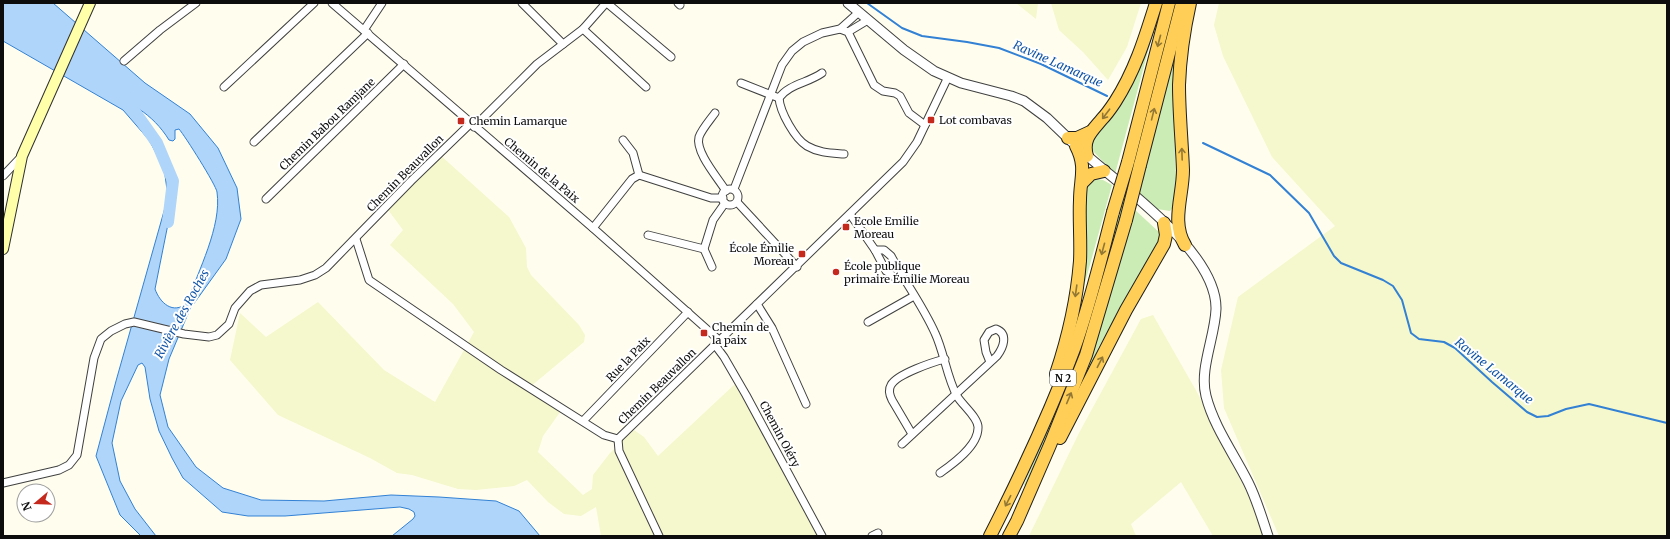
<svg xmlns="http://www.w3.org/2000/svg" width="1670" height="539" viewBox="0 0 1670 539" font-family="Merriweather,serif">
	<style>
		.farmland { fill: #f5f7cc }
		.green { fill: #cbecb5 }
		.water { fill: #afd5fa; stroke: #3281d5; fill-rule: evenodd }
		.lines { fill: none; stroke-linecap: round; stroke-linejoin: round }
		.stream { stroke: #3281d5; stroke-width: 2 }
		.river { stroke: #afd5fa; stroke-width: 12 }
		.minor-casing { stroke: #404040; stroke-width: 9 }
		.tertiary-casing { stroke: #404040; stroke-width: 11 }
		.secondary-casing { stroke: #2f2f2f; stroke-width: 12 }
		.trunk-casing { stroke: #1e1e1e; stroke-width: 14 }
		.minor { stroke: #fff; stroke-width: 7 }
		.tertiary { stroke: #fff; stroke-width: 9 }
		.secondary { stroke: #ffffa9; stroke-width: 10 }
		.trunk { stroke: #fece56; stroke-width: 12 }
		.trunk-bridge-casing { stroke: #1e1e1e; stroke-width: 14; stroke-linecap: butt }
		.trunk-bridge { stroke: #fece56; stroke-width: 12 }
		.oneway { stroke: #927735 }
		.poi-dot { fill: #c5281d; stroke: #fff; stroke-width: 1.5 }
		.labels { text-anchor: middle; stroke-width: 4; stroke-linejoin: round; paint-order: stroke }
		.shield { fill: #fff; stroke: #565656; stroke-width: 1 }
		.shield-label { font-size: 10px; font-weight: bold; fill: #0d0d0d }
		.poi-label { font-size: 11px; fill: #0d0d0d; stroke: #fff; text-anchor: start }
		.street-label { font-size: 11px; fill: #0d0d0d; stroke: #fff }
		.water-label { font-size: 12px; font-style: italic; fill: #0f53a6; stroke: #fff }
	</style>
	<rect width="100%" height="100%" fill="#fffeee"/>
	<g class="farmland">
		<polygon points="1016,3 1038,3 1036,19"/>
		<polygon points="1051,3 1141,3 1127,47 1108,80 1083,52 1059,30"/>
		<polygon points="1219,3 1667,3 1667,536 1279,536 1224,408 1221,370 1238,297 1335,226 1272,157 1223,56 1214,25"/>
		<polygon points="439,154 509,217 526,248 527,267 531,275 579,325 585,335 584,342 530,387 563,408 543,436 538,452 583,495 592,489 593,475 610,453 634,430 644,437 658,456 735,384 818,536 601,536 596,507 581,516 564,514 548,502 527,480 514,486 476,490 458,489 412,475 397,473 370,458 278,415 230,360 240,313 266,337 318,302 384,370 435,402 474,332 453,304 390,245 403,230 386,207"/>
		<polygon points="1153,315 1198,394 1253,505 1263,536 1213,536 1181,482 1131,524 1136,536 1029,536 1079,433 1141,319"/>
	</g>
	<g class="green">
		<polygon points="1161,3 1115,174 1090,148 1090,142"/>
		<polygon points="1174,60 1176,61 1174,112 1176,179 1175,205 1170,211 1157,209 1138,195"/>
		<polygon points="1097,179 1103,180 1112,185 1078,308 1085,187 1090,181"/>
		<polygon points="1121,196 1126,198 1076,367 1027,487 1024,485 1049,427"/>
		<polygon points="1134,209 1160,233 1160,241 1098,348 1087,374 1084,372"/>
	</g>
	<path class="water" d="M3 3H53L145 83 190 114 218 148 237 188 241 219 226 259 190 309 169 359 160 395 168 427 196 467 223 488 261 500 324 501 391 495 439 497 496 501 519 511 540 536H392L413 519 415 516 414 512 409 509 400 507 285 516H248L222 512 183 478 172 458 159 431 150 399 145 367 142 363 138 365 121 401 112 443 120 481 135 509 156 536H141L120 515 96 456 116 381 168 197 164 168 149 140 123 110 3 41ZM139 109C151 117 161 127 169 140L173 141 175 139V130L179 129C185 136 216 185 217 192 222 226 198 271 187 303 173 315 160 303 155 289L169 219 173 181 166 157 157 143 135 114 136 110Z"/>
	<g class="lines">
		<g class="stream">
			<polyline points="867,3 902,28 922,36 967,42 999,48 1041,64 1107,96"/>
			<polyline points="1203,143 1270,175 1309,213 1334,256 1341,263 1383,280 1393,286 1402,300 1411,333 1419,339 1444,342 1455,348 1492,382 1527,412 1537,417 1548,416 1566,409 1589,404 1667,423"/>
		</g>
		<polyline class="river" points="127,97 135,112 157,143 173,181 168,222"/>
		<defs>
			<g id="minor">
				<polyline points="332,3 593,228 719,340"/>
				<polyline points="522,3 563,44"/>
				<polyline points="607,3 671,57"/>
				<polyline points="678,3 680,5"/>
				<polyline points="583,29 646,87"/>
				<polyline points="840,29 848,32 874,85 883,91 895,93 900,96 909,113 925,125"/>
				<polyline points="364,30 382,3"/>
				<polyline points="848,32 868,20"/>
				<polyline points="124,61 160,30 196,3"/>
				<path d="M741 83 779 98C789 84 808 83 822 73"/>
				<polyline points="224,87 314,3"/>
				<path d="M779 98C780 112 795 139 807 146 819 153 831 153 844 154"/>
				<path d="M715 113C710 120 702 129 699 137 695 152 718 178 726 191"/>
				<polyline points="474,127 537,64 583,29 606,3"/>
				<polyline points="254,142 368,33"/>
				<polyline points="639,175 711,198 723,198"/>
				<polyline points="3,176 21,157"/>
				<polyline points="734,189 782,65 792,51 803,42 822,33 840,29 859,12"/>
				<circle cx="730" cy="197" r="8"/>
				<polyline points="266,199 404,64"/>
				<polyline points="737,202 797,267"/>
				<polyline points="850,214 875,250 886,271 896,278 904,279"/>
				<polyline points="593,228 632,179 639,175 633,153 623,140"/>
				<polyline points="648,235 704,249"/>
				<polyline points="356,239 369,280 501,370 604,435 618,439"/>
				<path d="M875 250H884L891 256C905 282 923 306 935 333 944 352 947 378 957 396 962 405 979 418 978 428 978 446 953 464 940 473"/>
				<polyline points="712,267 704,249 713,220 725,203"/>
				<polyline points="757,304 772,328 806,404"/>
				<polyline points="868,322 914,296"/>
				<polyline points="715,345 724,357 746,395 822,536"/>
				<polyline points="583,421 688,312"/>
				<path d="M912 434 892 400C890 396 888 390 891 385 897 374 933 362 945 359"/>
				<polyline points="618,439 903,162 917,142 948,77"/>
				<polyline points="618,439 619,451 659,536"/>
				<path d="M902 444 997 356C1003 348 1009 334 996 329L989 332 984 340 986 352 990 362"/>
				<polyline points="3,483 59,470 69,465 77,455 94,358 101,339 111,331 125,324 134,322 184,334 209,337 217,335 229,324 235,308 250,291 261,285 300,280 315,275 326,268 411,181 470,124"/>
				<polyline points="872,536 878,533"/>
			</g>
			<g id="tertiary">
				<polyline points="848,3 904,50 934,71 961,83 1011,96 1024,101 1047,118 1072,142"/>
				<path d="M1083 152C1123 188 1217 252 1216 309 1215 337 1199 369 1206 396 1214 427 1234 454 1248 482 1257 500 1262 518 1268 536"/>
			</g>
			<polyline id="secondary" points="3,249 22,156 90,3"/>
			<g id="trunk">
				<polyline points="1068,138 1077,138 1090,132"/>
				<path d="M1087 156C1082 139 1092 131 1102 119 1107 114 1111 108 1115 102 1135 71 1145 38 1156 3"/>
				<polyline points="1128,162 1169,3"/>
				<polyline points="1140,165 1182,3"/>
				<polyline points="1082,183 1091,174 1104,171"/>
				<path d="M1185 245C1171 222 1183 196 1183 170 1182 142 1179 113 1179 85 1180 57 1184 30 1190 3"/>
				<path d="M1056 374C1068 338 1077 299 1080 261 1081 241 1079 220 1080 200 1080 179 1087 167 1076 146"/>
				<polyline points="1060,438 1126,310 1164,244 1166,235 1164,223"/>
				<path d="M990 536C1021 475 1050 413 1074 349 1090 305 1101 258 1113 212"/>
				<polyline points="1009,536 1017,521 1050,445 1086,355 1126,220"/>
			</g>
		</defs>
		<use href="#minor" class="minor-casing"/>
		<use href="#tertiary" class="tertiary-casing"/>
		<use href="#secondary" class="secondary-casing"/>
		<use href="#trunk" class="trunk-casing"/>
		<use href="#minor" class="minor"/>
		<use href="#tertiary" class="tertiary"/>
		<use href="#secondary" class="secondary"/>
		<use href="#trunk" class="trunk"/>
		<defs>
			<g id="trunk-bridge">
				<polyline points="1113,212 1128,162"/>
				<polyline points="1126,220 1140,165"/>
			</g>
		</defs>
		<use href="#trunk-bridge" class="trunk-bridge-casing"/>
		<use href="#trunk-bridge" class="trunk-bridge"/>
	</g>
	<defs><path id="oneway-shaft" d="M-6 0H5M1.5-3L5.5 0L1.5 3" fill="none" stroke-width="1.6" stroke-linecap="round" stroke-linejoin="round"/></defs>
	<g class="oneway">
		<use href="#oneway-shaft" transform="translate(1159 41) rotate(105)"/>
		<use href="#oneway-shaft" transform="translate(1106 114) rotate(127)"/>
		<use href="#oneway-shaft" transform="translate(1153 114) rotate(-76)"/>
		<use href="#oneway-shaft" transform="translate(1182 154) rotate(-92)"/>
		<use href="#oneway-shaft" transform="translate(1103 249) rotate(105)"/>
		<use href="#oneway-shaft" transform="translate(1076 291) rotate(98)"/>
		<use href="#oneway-shaft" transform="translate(1100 362) rotate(-63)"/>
		<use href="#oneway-shaft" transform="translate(1069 398) rotate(-67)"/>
		<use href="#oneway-shaft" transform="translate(1008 501) rotate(117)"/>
	</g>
	<g class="poi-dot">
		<rect x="927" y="116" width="8" height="8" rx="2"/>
		<rect x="457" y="117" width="8" height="8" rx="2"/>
		<rect x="842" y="223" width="8" height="8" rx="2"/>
		<rect x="798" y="250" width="8" height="8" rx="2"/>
		<circle cx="836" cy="272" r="4"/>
		<rect x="700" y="329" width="8" height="8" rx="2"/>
	</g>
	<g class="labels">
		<rect class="shield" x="1050" y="370" width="26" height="16" rx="3"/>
		<g class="shield-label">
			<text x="1063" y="382">N 2</text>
		</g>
		<g class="poi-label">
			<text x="939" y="124">Lot combavas</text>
			<text x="469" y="125">Chemin Lamarque</text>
			<text x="854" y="225">Ecole Emilie<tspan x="854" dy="13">Moreau</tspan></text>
			<text x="794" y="252" text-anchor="end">École Émilie<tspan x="794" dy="13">Moreau</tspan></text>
			<text x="844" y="270">École publique<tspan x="844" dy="13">primaire Émilie Moreau</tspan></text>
			<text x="712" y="331">Chemin de<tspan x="712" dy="13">la paix</tspan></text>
		</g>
		<g class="street-label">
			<text transform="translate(327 124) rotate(-44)" y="4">Chemin Babou Ramjane</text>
			<text transform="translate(542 170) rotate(40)" y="4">Chemin de la Paix</text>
			<text transform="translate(405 173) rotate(-45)" y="4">Chemin Beauvallon</text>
			<text transform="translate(628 359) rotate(-46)" y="4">Rue la Paix</text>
			<text transform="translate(657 386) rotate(-44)" y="4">Chemin Beauvallon</text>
			<text transform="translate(780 434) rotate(62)" y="4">Chemin Oléry</text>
		</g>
		<g class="water-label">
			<text transform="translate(1058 64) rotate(24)" y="4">Ravine Lamarque</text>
			<text transform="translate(182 314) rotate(-61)" y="4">Rivière des Roches</text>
			<text transform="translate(1494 371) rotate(39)" y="4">Ravine Lamarque</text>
		</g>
	</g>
	<rect width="1670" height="539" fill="none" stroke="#0d0d0d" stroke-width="8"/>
	<g transform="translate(36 503) rotate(251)"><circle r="19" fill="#ffffff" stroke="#9e9e9e"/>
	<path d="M0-3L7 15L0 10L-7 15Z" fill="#c5281d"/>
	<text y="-6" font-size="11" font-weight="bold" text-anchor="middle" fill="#0d0d0d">N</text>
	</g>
</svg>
